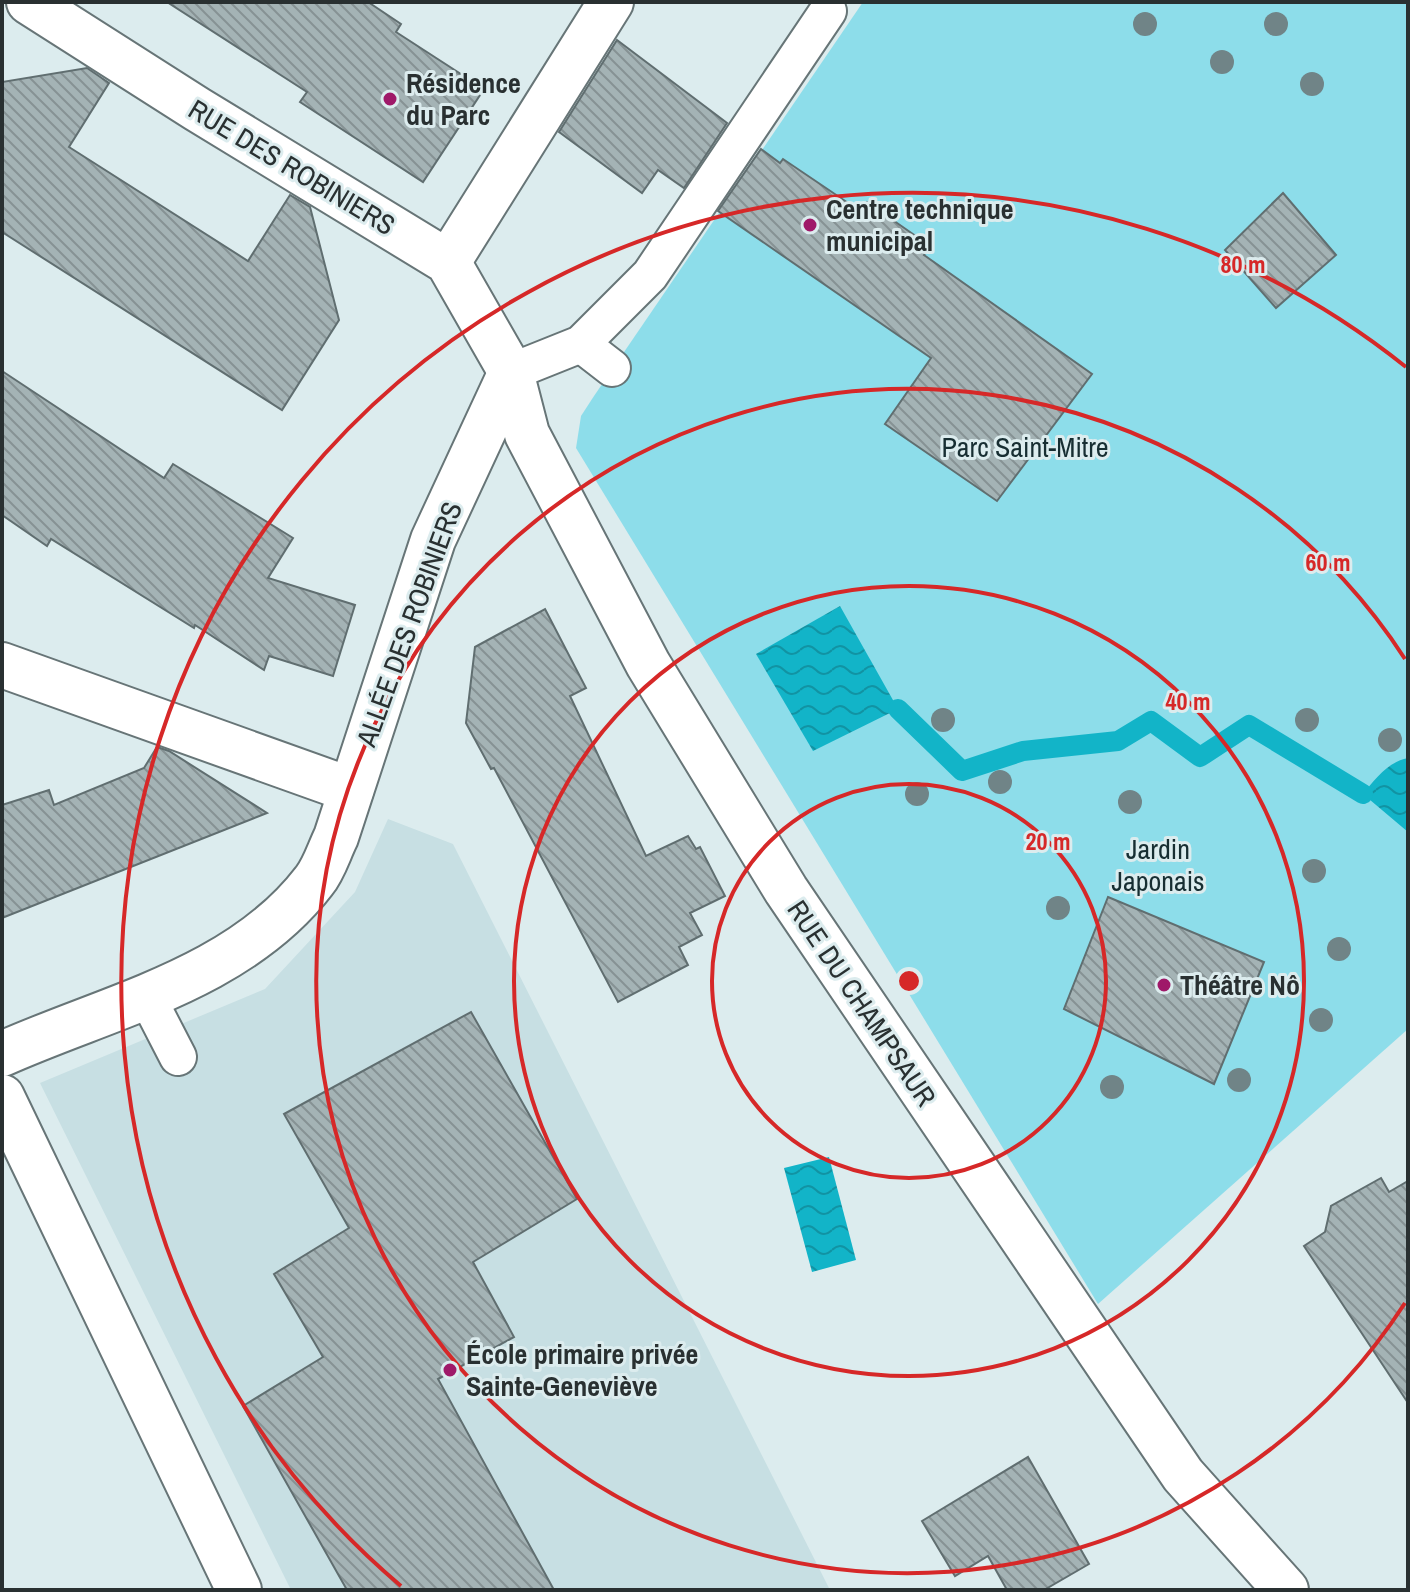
<svg xmlns="http://www.w3.org/2000/svg" width="1410" height="1592" viewBox="0 0 1410 1592" font-family="'Archivo Narrow',sans-serif">
	<style>
		.built { fill: #c7dfe3 }
		.green { fill: #8dddea }
		.water { fill: url(#water-waves) }
		.lines { fill: none; stroke-linecap: round; stroke-linejoin: round }
		.stream { stroke: #12b4c8; stroke-width: 20 }
		.building { fill: url(#building-back-hatch); stroke: #606e70; stroke-width: 2 }
		.lane-casing { stroke: #677577; stroke-width: 40 }
		.street-casing { stroke: #677577; stroke-width: 48 }
		.lane { stroke: #fff; stroke-width: 36 }
		.street { stroke: #fff; stroke-width: 44 }
		.tree { fill: #708487 }
		.ring { fill: none; stroke: #d62828; stroke-width: 4 }
		.poi-dot { fill: #9f1969; stroke: #dcecee; stroke-width: 3 }
		.labels { text-anchor: middle; stroke-width: 6; stroke-linejoin: round; paint-order: stroke }
		.poi-label { font-size: 28px; font-weight: bold; fill: #293031; stroke: #dcecee; text-anchor: start }
		.street-label { font-size: 28px; fill: #293031; stroke: #dcecee }
		.park-label { font-size: 28px; fill: #172e32; stroke: #dcecee }
		.centre { fill: #d62828; stroke: #dcecee; stroke-width: 4 }
		.ring-label { font-size: 24px; text-anchor: middle; font-weight: bold; fill: #d62828; stroke: #dcecee; stroke-width: 6; stroke-linejoin: round; paint-order: stroke }
	</style>
	<defs>
		<pattern id="water-waves" width="16" height="10" patternUnits="userSpaceOnUse" patternTransform="scale(2)"><rect width="16" height="10" fill="#12b4c8"/><path d="M0 5q4-4 8 0t8 0" fill="none" stroke="#1193a3"/></pattern>
		<pattern id="building-back-hatch" width="6" height="6" patternUnits="userSpaceOnUse" patternTransform="scale(2)"><rect width="6" height="6" fill="#a4b3b5"/><path d="M-1 5l2 2M0 0l6 6M5-1l2 2" fill="none" stroke="#869294"/></pattern>
	</defs>
	<rect width="100%" height="100%" fill="#dcecee"/>
	<polygon class="built" points="388,819 453,844 830,1590 291,1590 40,1083 265,989 355,892"/>
	<polygon class="green" points="863,2 1408,2 1408,1029 1098,1304 576,448 581,416 594,396"/>
	<g class="water">
		<polygon points="840,606 898,709 813,751 756,654"/>
		<path d="M1408 758V832L1363 794C1375 779 1388 762 1408 758Z"/>
		<polygon points="829,1157 856,1260 812,1272 784,1168"/>
	</g>
	<g class="lines">
		<polyline class="stream" points="898,709 962,771 1023,751 1118,741 1151,721 1200,757 1249,725 1363,794"/>
	</g>
	<g class="building">
		<polygon points="167,2 368,2 401,24 396,32 484,89 423,182 300,102 307,92"/>
		<polygon points="617,40 727,123 684,188 658,170 642,193 559,132"/>
		<polygon points="87,68 109,83 69,147 248,261 290,195 310,207 339,320 282,410 2,232 2,82"/>
		<polygon points="761,149 780,163 783,159 860,211 867,202 930,246 924,255 1092,374 997,501 885,424 931,358 718,211"/>
		<polygon points="1283,193 1336,255 1276,308 1225,250"/>
		<polygon points="2,371 164,478 173,464 293,538 268,578 355,605 333,676 269,656 264,670 195,625 194,628 51,539 47,546 2,515"/>
		<polygon points="545,609 586,688 570,696 646,856 688,836 696,849 700,847 725,896 690,913 702,935 679,947 688,965 618,1002 494,768 491,769 466,723 475,647"/>
		<polygon points="157,747 169,751 267,813 2,918 2,805 49,790 54,805 144,768"/>
		<polygon points="1108,897 1264,962 1214,1084 1064,1009"/>
		<polygon points="471,1012 577,1199 473,1262 514,1337 438,1379 554,1590 347,1590 243,1406 323,1357 274,1274 349,1228 284,1114"/>
		<polygon points="1381,1178 1389,1192 1408,1181 1408,1403 1304,1246 1325,1232 1331,1206"/>
		<polygon points="1028,1457 1089,1564 1044,1590 1007,1590 988,1556 955,1576 922,1521"/>
	</g>
	<g class="lines">
		<defs>
			<g id="lane">
				<polyline points="581,344 612,368"/>
				<polyline points="511,372 581,344 650,275 828,11"/>
				<polyline points="146,995 178,1057"/>
			</g>
			<g id="street">
				<polyline points="29,2 197,109 448,262 511,372 527,434 648,664 786,890 1183,1475 1286,1590"/>
				<polyline points="448,262 611,2"/>
				<polyline points="2,665 351,790"/>
				<path d="M2 1054C109 1006 239 979 314 881 324 869 329 851 336 837L433 540 511 372"/>
				<polyline points="2,1097 239,1590"/>
			</g>
		</defs>
		<use href="#lane" class="lane-casing"/>
		<use href="#street" class="street-casing"/>
		<use href="#lane" class="lane"/>
		<use href="#street" class="street"/>
	</g>
	<g class="tree">
		<circle cx="1145" cy="24" r="12"/>
		<circle cx="1276" cy="24" r="12"/>
		<circle cx="1222" cy="62" r="12"/>
		<circle cx="1312" cy="84" r="12"/>
		<circle cx="943" cy="720" r="12"/>
		<circle cx="1307" cy="720" r="12"/>
		<circle cx="1390" cy="740" r="12"/>
		<circle cx="1000" cy="782" r="12"/>
		<circle cx="917" cy="794" r="12"/>
		<circle cx="1130" cy="802" r="12"/>
		<circle cx="1314" cy="871" r="12"/>
		<circle cx="1058" cy="908" r="12"/>
		<circle cx="1339" cy="949" r="12"/>
		<circle cx="1321" cy="1020" r="12"/>
		<circle cx="1239" cy="1080" r="12"/>
		<circle cx="1112" cy="1087" r="12"/>
	</g>
	<g class="ring">
		<circle cx="909" cy="981" r="197"/>
		<circle cx="909" cy="981" r="395"/>
		<path d="M1405 1303A592 592 0 1 1 1405 659"/>
		<path d="M401 1586A790 790 0 0 1 1406 367"/>
	</g>
	<g class="poi-dot">
		<circle cx="390" cy="99" r="8"/>
		<circle cx="810" cy="225" r="8"/>
		<circle cx="1164" cy="985" r="8"/>
		<circle cx="450" cy="1370" r="8"/>
	</g>
	<g class="labels">
		<g class="poi-label">
			<text x="406" y="93">Résidence<tspan x="406" dy="32">du Parc</tspan></text>
			<text x="826" y="219">Centre technique<tspan x="826" dy="32">municipal</tspan></text>
			<text x="1180" y="995">Théâtre Nô</text>
			<text x="466" y="1364">École primaire privée<tspan x="466" dy="32">Sainte-Geneviève</tspan></text>
		</g>
		<g class="street-label">
			<text transform="translate(292 167) rotate(31)" y="10">RUE DES ROBINIERS</text>
			<text transform="translate(409 624) rotate(-70)" y="10">ALLÉE DES ROBINIERS</text>
			<text transform="translate(862 1003) rotate(56)" y="10">RUE DU CHAMPSAUR</text>
		</g>
		<g class="park-label">
			<text x="1025" y="457">Parc Saint-Mitre</text>
			<text x="1158" y="859">Jardin<tspan x="1158" dy="32">Japonais</tspan></text>
		</g>
	</g>
	<circle cx="909" cy="981" r="12" class="centre"/>
	<g class="ring-label">
		<text x="1243" y="273">80 m</text>
		<text x="1328" y="571">60 m</text>
		<text x="1188" y="710">40 m</text>
		<text x="1048" y="850">20 m</text>
	</g>
	<rect width="1410" height="1592" fill="none" stroke="#293031" stroke-width="8"/>
</svg>
